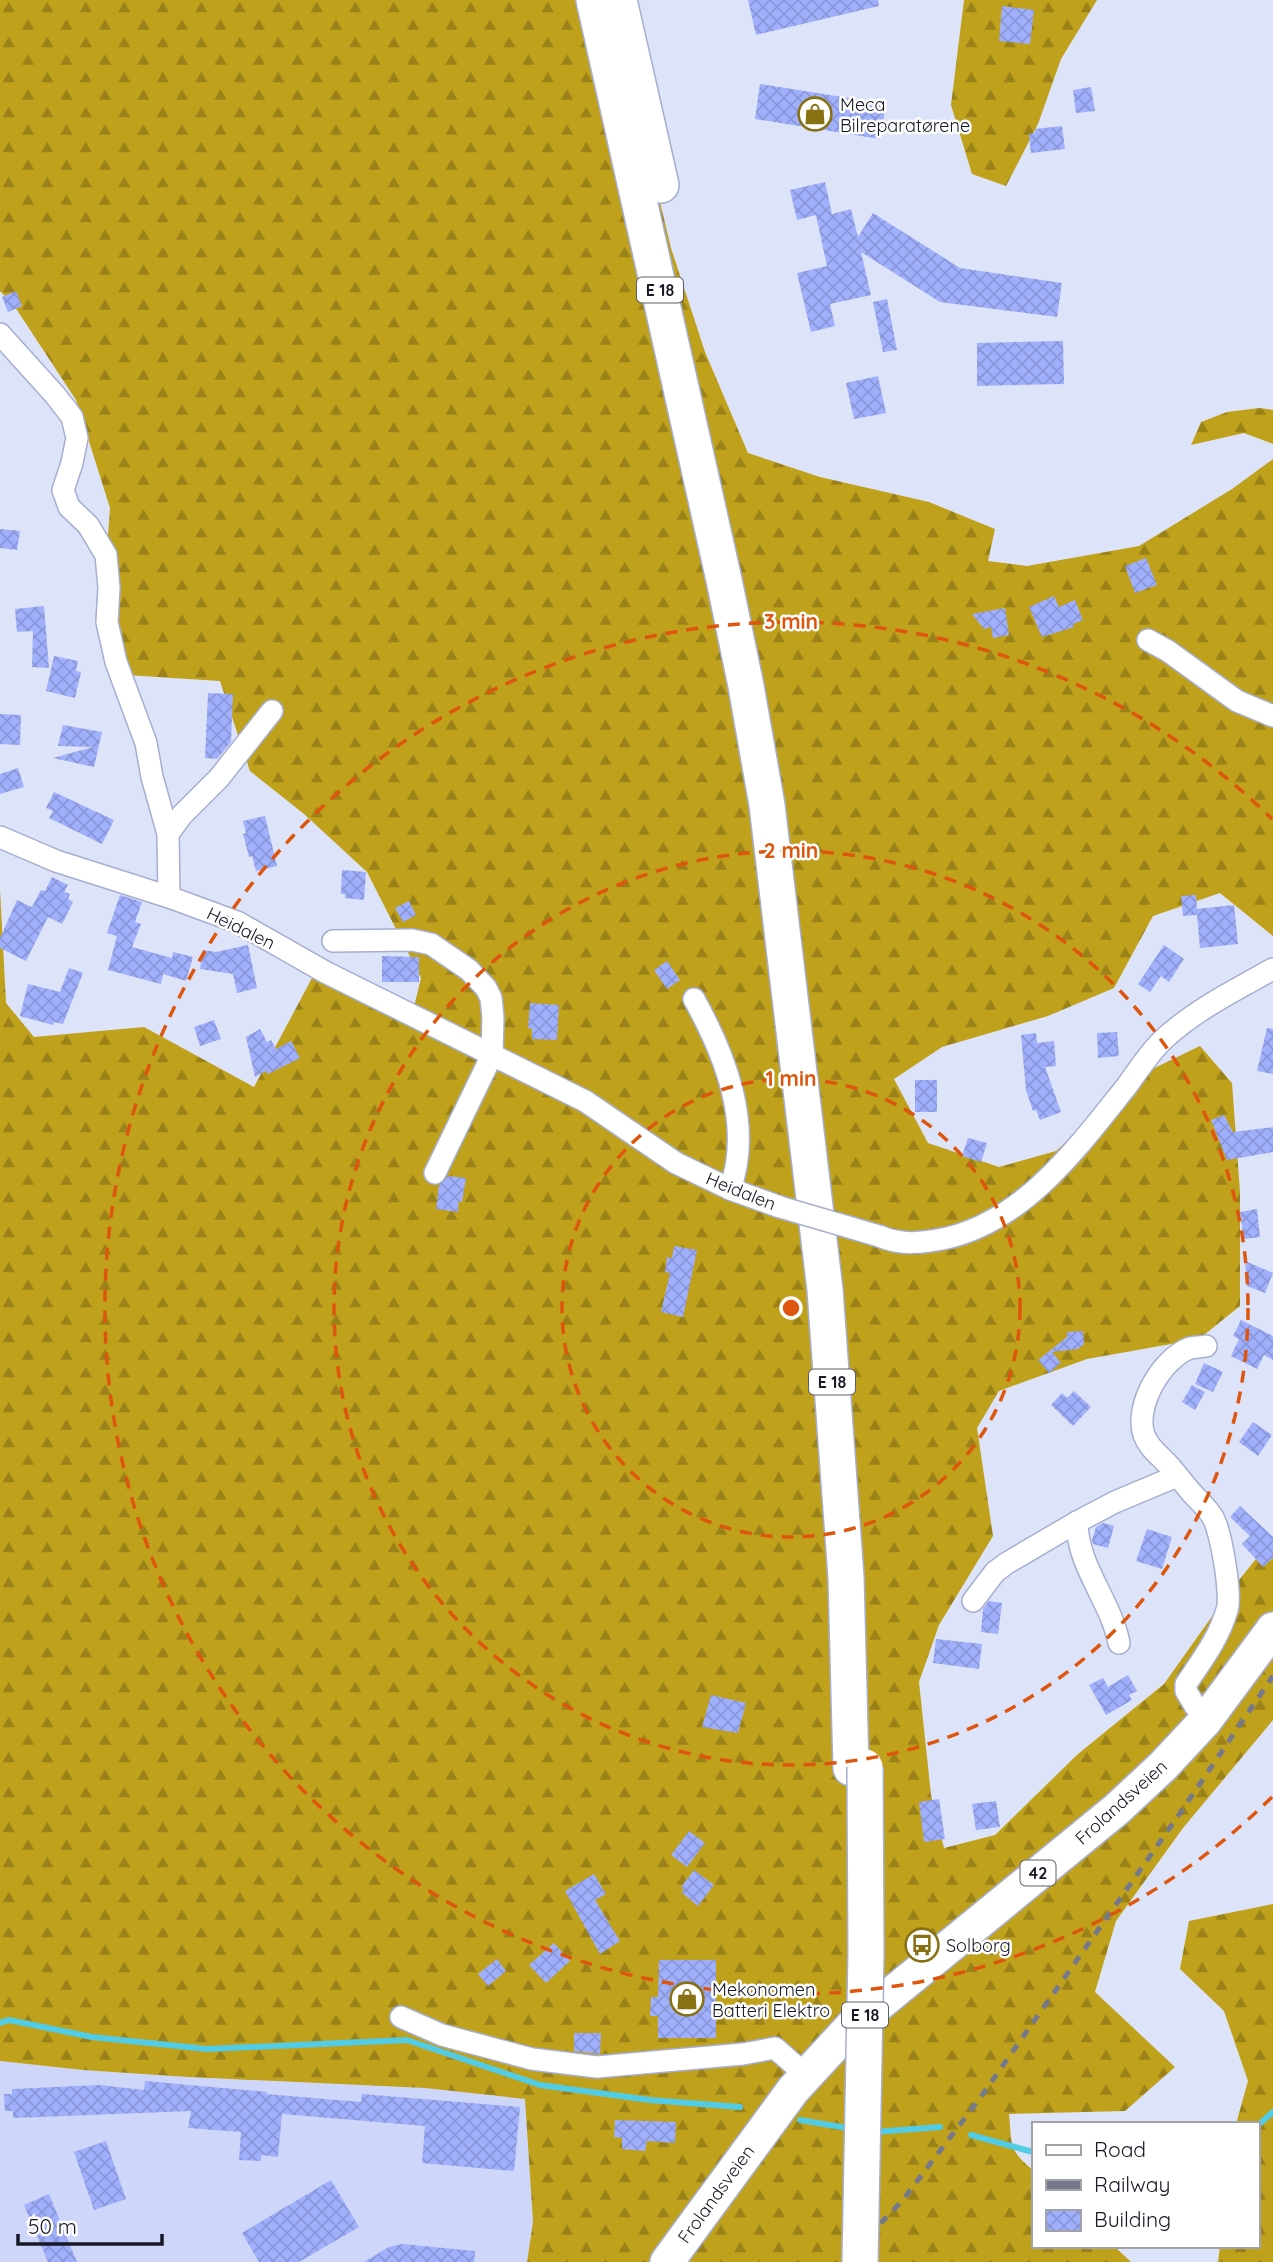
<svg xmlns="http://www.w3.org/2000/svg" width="1273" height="2262" font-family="Quicksand,sans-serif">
<defs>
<pattern id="forest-firs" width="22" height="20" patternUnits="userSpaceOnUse" patternTransform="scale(1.75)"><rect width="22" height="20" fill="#bfa11c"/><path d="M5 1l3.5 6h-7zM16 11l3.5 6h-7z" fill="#9a8219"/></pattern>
<pattern id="building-cross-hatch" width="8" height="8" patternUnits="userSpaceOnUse" patternTransform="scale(1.75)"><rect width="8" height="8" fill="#a0b0fd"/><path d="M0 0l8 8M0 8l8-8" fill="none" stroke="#8997d9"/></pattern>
</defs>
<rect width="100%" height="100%" fill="#dde3f9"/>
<!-- built -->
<path fill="#ced6f9" d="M0,2061L83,2070L188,2077L425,2088L526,2099L533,2222L527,2262H0Z"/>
<!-- forest -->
<g fill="url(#forest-firs)">
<path d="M0,0H615L619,30L671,248L705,352L748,453L820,477L929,502L995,529L988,561L1027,566L1139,546L1232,489L1273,459V936L1220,893L1153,916L1114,988L1048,1016L942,1047L894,1079L928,1143L999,1167L1056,1151L1140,1075L1200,1046L1232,1083L1240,1192V1306L1199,1339L1087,1359L999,1391L977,1428L993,1536L939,1625L919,1682L931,1795L944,1848L995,1835L1078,1754L1164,1684L1230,1591L1273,1538V1720L1183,1828L1116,1921L1095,1992L1175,2067L1125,2111L1009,2114C1012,2144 1008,2150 1033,2170V2246H1114L1131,2262H527L533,2222L525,2099L425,2088L188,2077L83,2070L0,2061V889L6,1003L34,1037L144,1027L254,1087L312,978L403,1011H413L421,978L367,872L304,814L250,771L220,681L126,675L102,619L110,508L76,400L15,307L0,291Z"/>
<path d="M964,0H1097L1061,59L1038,124L1006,186L972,174L951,105Z"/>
<path d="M1259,408L1273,410V444L1244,433L1191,445L1201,422L1227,412Z"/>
<path d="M1273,1904V2262H1218L1220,2246H1257V2124H1236L1248,2081L1224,2011L1180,1969L1189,1921Z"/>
</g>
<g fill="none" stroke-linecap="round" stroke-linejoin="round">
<!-- stream -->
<g stroke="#52cbe5" stroke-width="6">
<path d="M0,2023L9,2020L92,2037L207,2049L407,2040L540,2085L650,2100L740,2107"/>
<path d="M800,2120L853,2129"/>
<path d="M1257,2126L1273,2112"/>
<path d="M874,2132L940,2127"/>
<path d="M971,2135L1033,2152"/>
</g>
</g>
<!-- building -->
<g fill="url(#building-cross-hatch)">
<path d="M748,0H878L879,6L756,35Z"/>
<path d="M1002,6L1034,10L1030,44L999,41Z"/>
<path d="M760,84L886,104L880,139L755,119Z"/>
<path d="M1091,87L1095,111L1076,113L1073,90Z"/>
<path d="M1062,126L1065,149L1031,153L1029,134L1035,133V129Z"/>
<path d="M825,182L832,214L851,209L858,237L873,213L960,268L1062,283L1057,317L940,302L861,252L871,295L830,304L835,326L811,332L797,273L827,266L816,215L797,220L790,190Z"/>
<path d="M16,291L22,306L8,312L2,297Z"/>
<path d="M887,299L897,350L883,352L873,302Z"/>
<path d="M1063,341L1064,384L977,386V343Z"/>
<path d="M878,376L886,413L854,419L846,383Z"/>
<path d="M0,529L20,531L17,550L0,548Z"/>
<path d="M1146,558L1157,585L1135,593L1125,566Z"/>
<path d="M1054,596L1059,607L1075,600L1083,620L1073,624L1074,627L1042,637L1029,607Z"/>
<path d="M44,606L49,668L32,667L33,631L17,632L15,609Z"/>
<path d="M1005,608L1009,635L993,638L991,627L984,629L972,614Z"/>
<path d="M54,656L78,661L76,671L81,672L75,698L46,691Z"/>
<path d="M208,693L233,694L231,742L217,759L205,758Z"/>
<path d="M0,714L21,715L20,745L0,744Z"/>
<path d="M63,725L102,732L94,767L53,758L93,747L58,746Z"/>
<path d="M18,768L24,787L0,794V774Z"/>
<path d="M54,792L114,820L102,844L49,818L53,811L46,808Z"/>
<path d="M265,816L277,866L256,871L252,856L249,857L243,834L246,833L243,821Z"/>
<path d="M342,870L366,872L364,900L345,898V894H341Z"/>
<path d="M52,877L68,885L64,892L70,894L68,899L73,902L62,924L48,917L26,961L0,948V938L17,900L32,907L41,890L45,891Z"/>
<path d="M120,895L142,902L135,922L141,924L132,947L172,958L173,952L193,957L186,981L163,974L161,984L108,970L117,936L107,933Z"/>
<path d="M1196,895L1197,909L1234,905L1238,944L1200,948L1197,915L1183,916L1181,896Z"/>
<path d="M409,901L416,915L403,922L395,908Z"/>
<path d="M248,945L257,988L237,993L233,974L200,969L203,950L216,952Z"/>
<path d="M1164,945L1184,959L1169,982L1161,976L1150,992L1138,984Z"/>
<path d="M382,956L419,957V982H382Z"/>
<path d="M667,961L680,980L667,989L654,970Z"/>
<path d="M69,968L83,973L63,1024L54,1022L53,1025L20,1016L28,984L60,992Z"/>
<path d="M530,1003L559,1005L557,1040L532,1039V1029L528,1028Z"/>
<path d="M214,1020L221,1039L200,1046L194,1027Z"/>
<path d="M1267,1028L1273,1029V1074L1257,1071Z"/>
<path d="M260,1029L267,1042L271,1040L276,1049L291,1041L300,1058L268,1074L266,1071L255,1077L246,1037Z"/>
<path d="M1117,1032L1119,1056L1098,1058L1097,1033Z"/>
<path d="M1036,1033L1037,1043L1054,1041L1056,1066L1045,1067L1061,1112L1040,1120L1036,1110L1033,1111L1026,1090L1021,1035Z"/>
<rect x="915" y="1080" width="22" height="32"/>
<path d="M1224,1115L1233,1132L1273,1127V1152L1227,1160L1211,1120Z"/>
<path d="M968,1138L987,1143L981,1162L962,1156Z"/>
<path d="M448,1176L466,1178L462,1202L459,1201L458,1212L436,1209L439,1185Z"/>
<path d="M1257,1209L1260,1237L1244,1239L1240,1212Z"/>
<path d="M674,1246L697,1250L683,1317L661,1312L670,1273L665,1272L667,1257L672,1258Z"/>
<path d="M1245,1261L1273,1273L1265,1293L1247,1286Z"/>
<path d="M1241,1320L1273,1336V1360L1264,1355L1257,1369L1231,1356L1239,1339L1233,1336Z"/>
<path d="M1083,1331L1084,1344L1078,1349L1052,1352L1061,1363L1049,1373L1038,1360L1067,1337V1332Z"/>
<path d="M1204,1363L1223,1372L1213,1392L1195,1384Z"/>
<path d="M1192,1385L1205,1392L1195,1410L1182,1402Z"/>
<path d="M1074,1391L1091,1407L1073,1426L1051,1405L1062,1393L1067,1398Z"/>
<path d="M1253,1422L1272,1435L1258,1456L1239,1442Z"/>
<path d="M1240,1506L1273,1537V1558L1263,1567L1242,1544L1250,1536L1230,1517Z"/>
<path d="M1103,1523L1114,1526L1108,1548L1093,1544L1092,1540L1096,1527Z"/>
<path d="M1147,1529L1172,1537L1162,1569L1136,1561Z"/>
<path d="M989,1601L1002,1603L998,1634L981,1632L983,1609Z"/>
<path d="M936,1639L982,1644L979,1669L933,1663Z"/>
<path d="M1128,1675L1137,1691L1129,1695L1132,1700L1106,1715L1089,1685L1103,1678L1108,1687Z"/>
<path d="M711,1695L746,1703L738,1733L702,1727Z"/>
<path d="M939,1799L945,1839L924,1842L919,1802Z"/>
<path d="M996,1801L1000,1827L976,1830L972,1804Z"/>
<path d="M689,1831L705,1843L687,1867L671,1855Z"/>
<path d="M694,1870L714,1885L698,1906L681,1892L684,1890L681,1887Z"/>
<path d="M594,1874L606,1894L595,1900L620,1941L600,1954L565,1891Z"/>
<path d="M554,1943L570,1961L546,1983L529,1965Z"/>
<path d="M497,1959L506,1971L488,1986L478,1974Z"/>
<path d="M659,1960H716V2038H658V2016H650L651,1997H658Z"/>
<path d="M574,2033H601L600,2054L574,2051Z"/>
<path d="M145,2081L267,2092L266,2094L361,2102L362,2094L520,2107L514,2171L422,2163L425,2126L282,2114L278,2157L261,2155V2161L239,2160L241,2132L188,2128L191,2111L13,2118V2111H5L4,2094H12V2089L100,2085L144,2090Z"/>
<path d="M615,2120L676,2122L675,2143L647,2141L645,2151L622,2149V2138L614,2137Z"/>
<path d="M106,2141L126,2199L94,2210L74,2152Z"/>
<path d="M331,2180L359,2227L299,2262H259L242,2233Z"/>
<path d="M49,2194L77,2262H48L24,2205Z"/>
<path d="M402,2244L475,2251L474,2262H364L389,2247Z"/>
</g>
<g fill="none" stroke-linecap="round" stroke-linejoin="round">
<defs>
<g id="minor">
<path d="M0,334L55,395L72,417L77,438L72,463L63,490L69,507L88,525L106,555L109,588L107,622L116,662L146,743L152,777L168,834L169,897"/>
<path d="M1148,640L1168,651L1237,701L1273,716"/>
<path d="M168,834L182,815L219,778L272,711"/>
<path d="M0,837L56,861L169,897L237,922L325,972L585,1101L676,1163L730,1189L780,1207"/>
<path d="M333,941L412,940L431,944L469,970L486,988L491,998L493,1017L492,1055L435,1173"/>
<path d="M694,999C725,1055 753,1125 730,1189"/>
<path d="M879,1236C902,1246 923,1243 947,1238C1025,1220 1078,1147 1126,1087C1138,1071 1150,1051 1166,1037C1197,1009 1237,989 1273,969"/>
<path d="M1077,1522C1077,1566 1111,1601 1119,1643"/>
<path d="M973,1601L995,1572L1007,1563L1077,1522L1115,1502L1177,1476"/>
<path d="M1195,1706L1186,1691V1684C1202,1660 1219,1638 1227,1610C1232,1596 1221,1529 1212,1516C1207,1508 1198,1500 1191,1492C1184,1484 1178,1476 1171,1468C1162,1457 1149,1449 1144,1435C1134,1406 1162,1358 1190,1348C1195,1347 1201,1347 1206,1346"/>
<path d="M401,2017L442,2035L532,2059L597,2067L743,2054L775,2048L806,2075"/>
</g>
<path id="primary" d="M667,2262L793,2090L851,2027L1117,1809L1163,1766L1205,1721L1273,1629"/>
<g id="trunk">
<path d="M594,0L724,580L746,686L767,805L825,1290L846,1577L851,1768"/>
<path d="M619,0L661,185"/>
</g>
</defs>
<!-- minor casing -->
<use href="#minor" stroke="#a6aed1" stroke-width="24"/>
<!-- primary casing -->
<use href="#primary" stroke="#a6aed1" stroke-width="36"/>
<!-- trunk casing -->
<use href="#trunk" stroke="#a6aed1" stroke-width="38"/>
<!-- minor -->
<use href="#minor" stroke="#fff" stroke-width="21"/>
<!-- primary -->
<use href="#primary" stroke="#fff" stroke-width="33"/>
<!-- trunk -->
<use href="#trunk" stroke="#fff" stroke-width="35"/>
<!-- rail -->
<path stroke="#75798b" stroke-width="5" stroke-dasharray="9 9" stroke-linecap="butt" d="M843,2262L902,2201L980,2098L1176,1819L1273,1676"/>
<defs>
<path id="minor-bridge" d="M780,1207L879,1236"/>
<path id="trunk-bridge" d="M860,2262L866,1953L865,1767"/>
</defs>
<!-- minor-bridge casing -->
<use href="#minor-bridge" stroke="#a6aed1" stroke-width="24" stroke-linecap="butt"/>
<!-- trunk-bridge casing -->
<use href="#trunk-bridge" stroke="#a6aed1" stroke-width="38" stroke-linecap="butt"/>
<!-- minor-bridge -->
<use href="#minor-bridge" stroke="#fff" stroke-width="21"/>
<!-- trunk-bridge -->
<use href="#trunk-bridge" stroke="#fff" stroke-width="35"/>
</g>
<!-- distance rings -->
<g fill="none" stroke="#de560d" stroke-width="3.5" stroke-dasharray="12 9">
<circle cx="791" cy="1308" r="229"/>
<circle cx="791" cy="1308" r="457"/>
<path d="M1272 1797A686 686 0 1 1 1272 819"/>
</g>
<!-- icons -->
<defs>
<symbol id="shop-ring" viewBox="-11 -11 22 22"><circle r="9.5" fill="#fff" stroke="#877112" stroke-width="1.5"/><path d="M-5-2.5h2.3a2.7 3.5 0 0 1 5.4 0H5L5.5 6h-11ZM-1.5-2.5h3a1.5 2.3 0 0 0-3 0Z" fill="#877112"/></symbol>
<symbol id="bus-ring" viewBox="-11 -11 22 22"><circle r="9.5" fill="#fff" stroke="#877112" stroke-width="1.5"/><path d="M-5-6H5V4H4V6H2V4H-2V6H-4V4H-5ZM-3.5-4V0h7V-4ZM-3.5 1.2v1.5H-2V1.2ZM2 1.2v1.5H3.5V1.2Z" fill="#877112"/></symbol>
</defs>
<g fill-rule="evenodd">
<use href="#shop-ring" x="796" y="95" width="38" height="38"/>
<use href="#bus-ring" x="903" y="1926" width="38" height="38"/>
<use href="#shop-ring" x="668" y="1980" width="38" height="38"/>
</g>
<g text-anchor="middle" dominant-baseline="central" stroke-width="5" stroke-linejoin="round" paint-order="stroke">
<!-- shield labels -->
<g fill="#fff" stroke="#5c5d66" stroke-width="2">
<rect x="637" y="277.5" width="46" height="25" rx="5"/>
<rect x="809" y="1369.5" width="46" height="25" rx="5"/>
<rect x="1020.5" y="1860.5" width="35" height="25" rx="5"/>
<rect x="842" y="2002.5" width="46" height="25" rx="5"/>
</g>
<g font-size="16" font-weight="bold" fill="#161825">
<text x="660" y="290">E 18</text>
<text x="832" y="1382">E 18</text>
<text x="1038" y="1873">42</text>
<text x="865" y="2015">E 18</text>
</g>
<!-- poi labels -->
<g font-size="18" fill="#161825" stroke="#fff" text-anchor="start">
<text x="840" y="104">Meca<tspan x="840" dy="21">Bilreparatørene</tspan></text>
<text x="946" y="1945">Solborg</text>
<text x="712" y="1989">Mekonomen<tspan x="712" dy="21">Batteri Elektro</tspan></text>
</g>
<!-- street labels -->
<g font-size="18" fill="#161825" stroke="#fff">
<text transform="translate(241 928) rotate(26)">Heidalen</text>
<text transform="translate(741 1191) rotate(22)">Heidalen</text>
<text transform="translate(1121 1802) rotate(-42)">Frolandsveien</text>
<text transform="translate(716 2194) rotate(-54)">Frolandsveien</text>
</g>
</g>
<circle cx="791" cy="1308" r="10" fill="#de560d" stroke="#fff" stroke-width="3.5"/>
<g font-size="21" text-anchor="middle" font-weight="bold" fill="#de560d" stroke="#fff" stroke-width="5" stroke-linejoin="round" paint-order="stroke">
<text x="791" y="629">3 min</text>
<text x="791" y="858">2 min</text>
<text x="791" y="1086">1 min</text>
</g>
<!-- legend -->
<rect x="1032" y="2122" width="228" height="126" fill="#ffffff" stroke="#a2a3a8" stroke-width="2"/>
<rect x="1046" y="2145" width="35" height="10" fill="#ffffff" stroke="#a2a3a8" stroke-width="2"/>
<text x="1094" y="2157" font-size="21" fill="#161825">Road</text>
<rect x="1046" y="2180" width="35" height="10" fill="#75798b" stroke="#a2a3a8" stroke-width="2"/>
<text x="1094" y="2192" font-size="21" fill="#161825">Railway</text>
<rect x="1046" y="2210" width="35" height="21" fill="url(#building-cross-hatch)" stroke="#a2a3a8" stroke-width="2"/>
<text x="1094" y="2227" font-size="21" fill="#161825">Building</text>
<!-- scale -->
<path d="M18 2234v10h144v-10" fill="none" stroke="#161825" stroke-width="3.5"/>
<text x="28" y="2234" font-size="21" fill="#161825" stroke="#ffffff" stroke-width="5" paint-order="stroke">50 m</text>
</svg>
